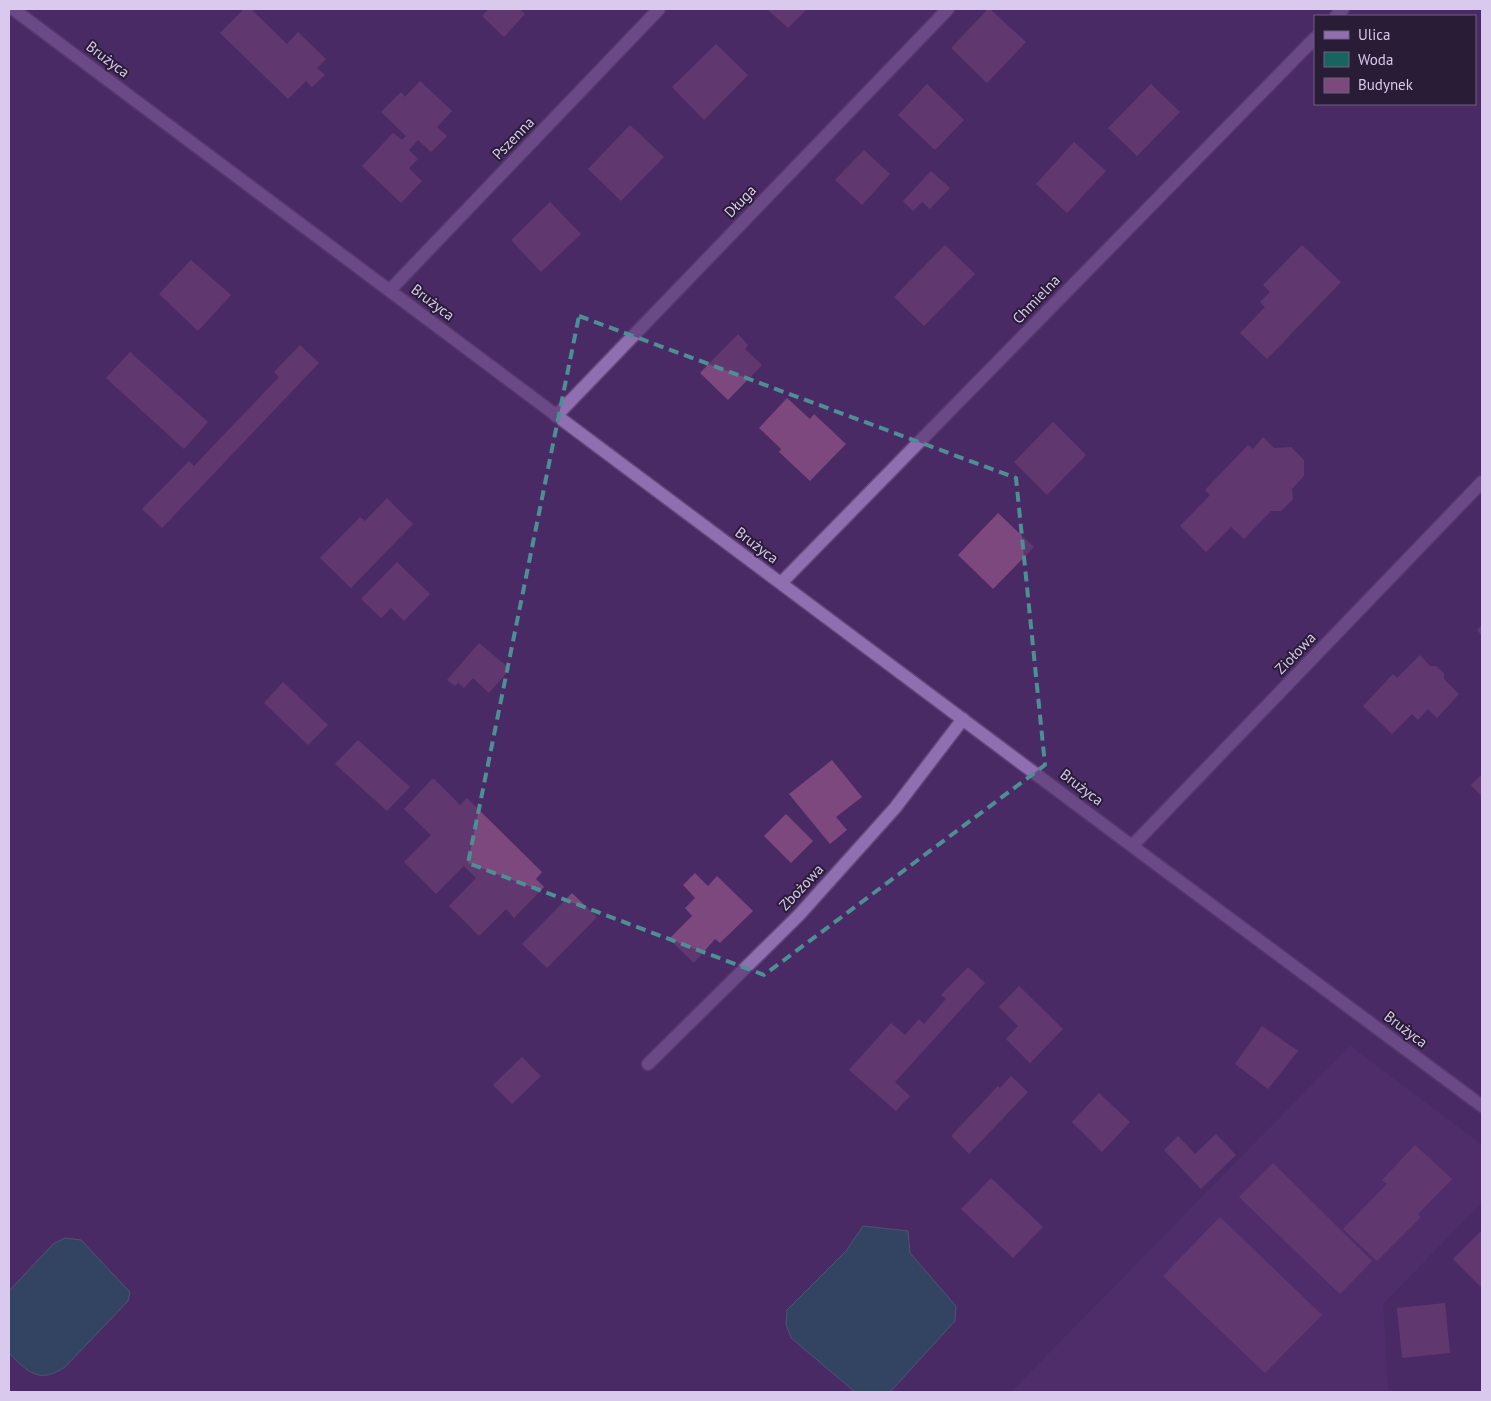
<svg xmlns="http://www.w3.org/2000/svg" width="1491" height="1401" font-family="'PT Sans',sans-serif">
<rect width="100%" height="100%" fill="#4a2a65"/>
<!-- built -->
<path fill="#553274" d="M1350,1046L1482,1145V1202L1383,1304L1388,1392H1011Z"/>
<!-- water -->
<g fill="#17655f" stroke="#518389">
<path d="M863,1226L908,1231L910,1253L956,1306L955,1321L890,1392H855L791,1338L786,1324L787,1310L846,1251Z"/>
<path d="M65,1238L81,1240L130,1292L128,1301L65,1367C40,1384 28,1373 9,1353V1291L53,1244Z"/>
</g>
<!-- building -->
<g fill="#7c487d">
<path d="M244,9H251L287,44L298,32L326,59L317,68L325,75L312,87L306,81L288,99L220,33Z"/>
<path d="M489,9H520L525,14L504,37L482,16Z"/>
<path d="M767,9H807L788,28Z"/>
<path d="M988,9H990L1026,42L987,83L951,48Z"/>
<path d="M716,44L748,75L704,120L672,87Z"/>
<path d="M420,81L452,111L437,127L447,136L431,152L418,140L409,150L418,159L409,168L422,181L401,203L362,166L393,133L402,140L406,136L381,112L401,92L405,97Z"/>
<path d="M927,84L964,120L935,150L898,115Z"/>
<path d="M1151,84L1180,112L1137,156L1108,128Z"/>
<path d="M630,125L664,157L621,201L588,169Z"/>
<path d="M1074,142L1106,171L1067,213L1036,184Z"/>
<path d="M864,150L890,174L862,205L835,180Z"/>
<path d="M931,171L950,188L930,209L922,202L913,211L903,201Z"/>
<path d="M550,202L581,234L541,272L511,240Z"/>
<path d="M945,245L975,274L924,326L894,297Z"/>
<path d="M1302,245L1341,282L1267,359L1240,333L1265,307L1260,302L1270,292L1263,285Z"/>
<path d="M191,260L231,295L198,331L159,294Z"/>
<path d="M738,334L748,345L745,349L762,365L728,400L700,373Z"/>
<path d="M300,345L319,363L162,528L142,509L189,461L194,466L279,377L274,372Z"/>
<path d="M130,352L208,422L184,449L106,378Z"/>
<path d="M787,398L810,419L814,414L846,444L810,481L779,452L781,449L759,428Z"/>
<path d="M1053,422L1086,455L1047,495L1014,462Z"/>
<path d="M1263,437L1274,448L1291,447L1304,460V476L1292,489L1293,499L1281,511H1271L1244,539L1231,527L1206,552L1180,526L1210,495L1205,490L1248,445L1253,449Z"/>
<path d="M387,498L413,524L351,588L320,558L360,517L365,521Z"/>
<path d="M998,513L1034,547L993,589L958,555Z"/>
<path d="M397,562L430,594L404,621L391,608L381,618L361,599Z"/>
<path d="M1482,625V636L1477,630Z"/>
<path d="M479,643L510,669L489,693L473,678L464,688L458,683L455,686L447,680Z"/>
<path d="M1420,655L1430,666H1436L1444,673V679L1459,694L1437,718L1428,709L1418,720L1412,714L1392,734L1363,706L1393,674L1397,678Z"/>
<path d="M283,682L328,725L308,745L264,703Z"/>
<path d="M358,740L410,787L387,811L335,764Z"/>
<path d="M832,760L862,797L836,817L847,830L830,844L789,794Z"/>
<path d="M1482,774V797L1471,785Z"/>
<path d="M433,778L460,805L467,798L542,872L536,879L544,887L514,918L506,909L479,936L449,906L476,878L464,866L436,894L404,862L431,835L404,809Z"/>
<path d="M786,814L813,841L791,863L764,836Z"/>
<path d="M695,873L708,886L717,876L753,911L720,943L715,939L694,963L669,939L692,916L685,908L695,898L683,885Z"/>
<path d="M572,893L597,917L547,968L522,944Z"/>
<path d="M968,967L985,983L895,1082L910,1096L896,1111L849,1070L891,1023L905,1035L919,1019L924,1024L946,999L941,995Z"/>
<path d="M1019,986L1063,1029L1030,1063L1006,1039L1018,1026L999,1007Z"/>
<path d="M1262,1026L1298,1051L1268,1089L1235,1064Z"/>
<path d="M522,1057L541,1076L512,1104L493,1085Z"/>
<path d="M1011,1076L1028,1092L969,1154L951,1136L998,1086L1000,1088Z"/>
<path d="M1099,1093L1130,1122L1102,1152L1072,1122Z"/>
<path d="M1216,1134L1236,1155L1201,1189L1164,1150L1178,1136L1195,1154Z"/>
<path d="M1415,1145L1452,1179L1418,1214L1421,1217L1377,1261L1343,1229L1387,1184L1382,1180Z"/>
<path d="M1273,1163L1372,1261L1340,1294L1239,1197Z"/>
<path d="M991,1178L1043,1227L1013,1258L961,1209Z"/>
<path d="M1220,1217L1322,1315L1265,1373L1163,1276Z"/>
<path d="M1482,1230V1288L1453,1259Z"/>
<path d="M1445,1303L1450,1353L1402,1358L1397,1308Z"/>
</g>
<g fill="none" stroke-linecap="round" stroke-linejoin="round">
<defs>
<g id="minor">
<path d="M13,9L1132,846L1482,1106"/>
<path d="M1336,16L1343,9"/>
<path d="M390,290L659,9"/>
<path d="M556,416L948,9"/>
<path d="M781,583L1315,38"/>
<path d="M1132,846L1482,482"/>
<path d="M648,1064L799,915L895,808L963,719"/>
</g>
</defs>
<!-- minor casing -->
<use href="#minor" stroke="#634779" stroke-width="15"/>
<!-- minor -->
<use href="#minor" stroke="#906fb0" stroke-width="12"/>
</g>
<!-- marked area -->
<path d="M0 0H1491V1401H0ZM579,316L1016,478L1045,765L764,975L468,863Z" fill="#4a2a65" fill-opacity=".55" fill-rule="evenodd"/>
<path fill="none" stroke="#4c8f94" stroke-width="4" stroke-dasharray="10 6" stroke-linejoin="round" d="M579,316L1016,478L1045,765L764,975L468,863Z"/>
<g text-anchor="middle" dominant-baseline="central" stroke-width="4" stroke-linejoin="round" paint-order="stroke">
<!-- street labels -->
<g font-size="15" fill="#d9c9ec" stroke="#291c36">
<text transform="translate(108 59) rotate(37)">Brużyca</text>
<text transform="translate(513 138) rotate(-46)">Pszenna</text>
<text transform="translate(740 201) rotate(-46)">Długa</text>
<text transform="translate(1036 299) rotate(-46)">Chmielna</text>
<text transform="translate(433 302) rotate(37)">Brużyca</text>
<text transform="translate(757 545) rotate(37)">Brużyca</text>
<text transform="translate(1295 653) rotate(-46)">Ziołowa</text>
<text transform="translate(1082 787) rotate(37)">Brużyca</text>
<text transform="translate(801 887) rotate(-47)">Zbożowa</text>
<text transform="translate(1406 1029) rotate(37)">Brużyca</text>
</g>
</g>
<!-- border -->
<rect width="1491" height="1401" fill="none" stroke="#d9c9ec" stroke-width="20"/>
<!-- legend -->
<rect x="1314" y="15" width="162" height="90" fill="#291c36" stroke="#6f617f"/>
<rect x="1324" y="31" width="25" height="8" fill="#906fb0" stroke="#6f617f"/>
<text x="1358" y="40" font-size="15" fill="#d9c9ec">Ulica</text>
<rect x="1324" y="52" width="25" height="15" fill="#17655f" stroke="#6f617f"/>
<text x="1358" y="65" font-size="15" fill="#d9c9ec">Woda</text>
<rect x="1324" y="78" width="25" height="15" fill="#7c487d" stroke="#6f617f"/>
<text x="1358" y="90" font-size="15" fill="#d9c9ec">Budynek</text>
</svg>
